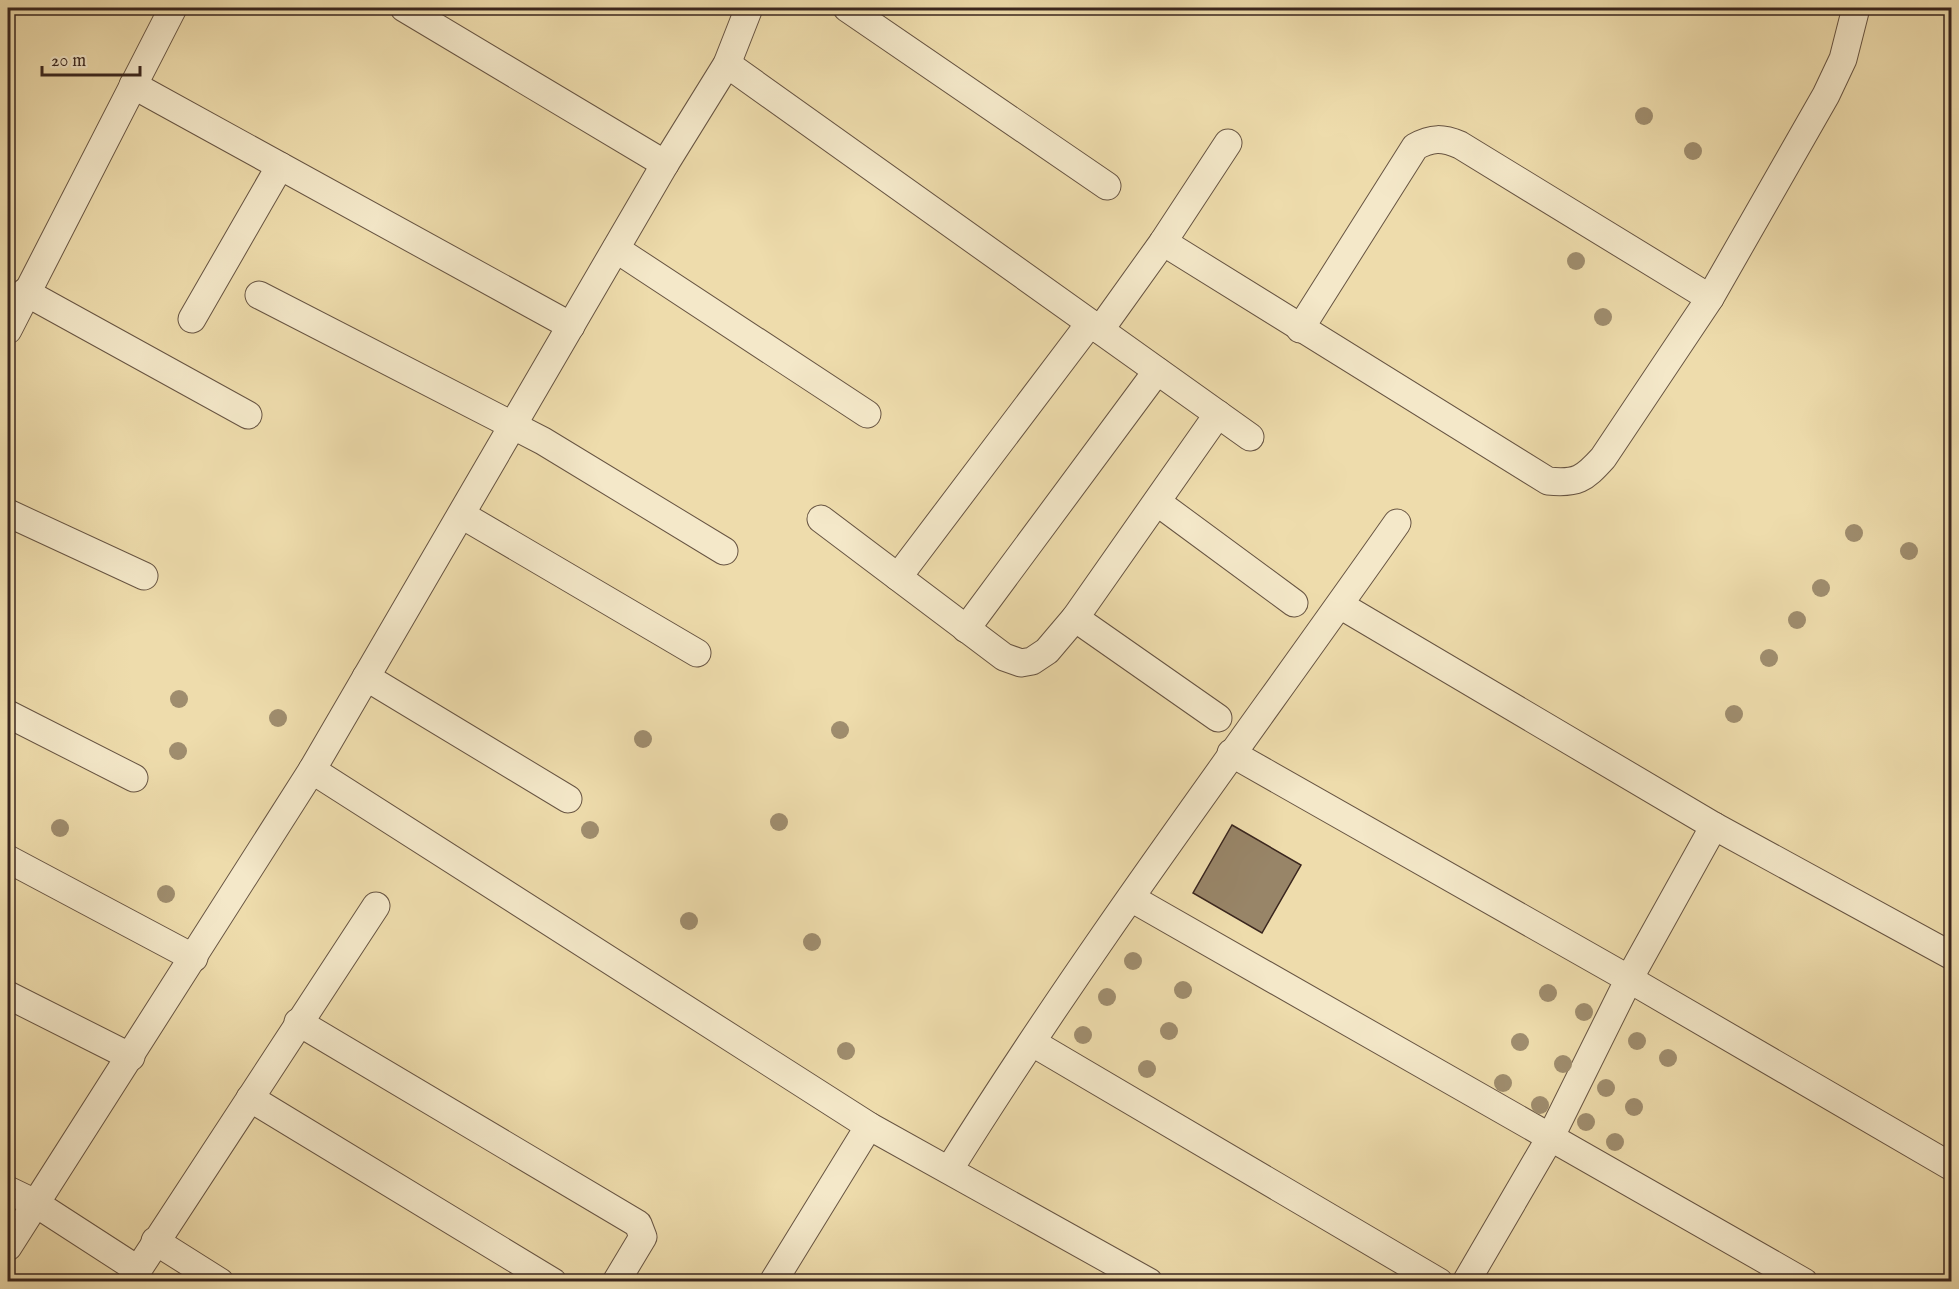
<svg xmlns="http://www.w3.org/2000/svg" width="1959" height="1289" font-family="'IM FELL English',serif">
<rect width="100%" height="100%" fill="#eedcac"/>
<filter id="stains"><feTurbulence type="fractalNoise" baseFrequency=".00333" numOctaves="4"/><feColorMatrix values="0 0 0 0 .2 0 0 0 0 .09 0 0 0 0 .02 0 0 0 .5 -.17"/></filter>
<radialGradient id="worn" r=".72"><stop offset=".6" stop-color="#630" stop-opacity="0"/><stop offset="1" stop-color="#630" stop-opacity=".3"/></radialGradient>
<!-- building -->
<path fill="#988568" stroke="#3a261e" stroke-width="1.5" d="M1232,825L1301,865L1262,933L1193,893Z"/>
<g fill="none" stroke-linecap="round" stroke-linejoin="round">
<defs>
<g id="street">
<path d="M404,8L665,164"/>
<path d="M847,8L1107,186"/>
<path d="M727,64L1250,437"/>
<path d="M133,85L571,326"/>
<path d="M1163,242L1548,481C1577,484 1584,479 1603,458L1710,298L1826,95L1843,59L1856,8"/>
<path d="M616,249L867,414"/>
<path d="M25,292L248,415"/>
<path d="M259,295L543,441L724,551"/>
<path d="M192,319L280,166"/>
<path d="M1300,329L1415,147C1432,137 1443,138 1460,145L1710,298"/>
<path d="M8,330L173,8"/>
<path d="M1100,330L1163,242L1228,143"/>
<path d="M1157,502L1294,603"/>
<path d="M8,513L144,576"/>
<path d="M462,515L697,653"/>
<path d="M821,519L1004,657L1021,663L1032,661L1047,651L1075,618L1218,414"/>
<path d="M898,577L1090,323"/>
<path d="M1340,605L1714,826L1952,956"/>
<path d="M1075,618L1218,718"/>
<path d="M966,629L1157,371"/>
<path d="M366,677L568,799"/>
<path d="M8,714L134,778"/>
<path d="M1231,753L1629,979L1952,1167"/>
<path d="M312,770L869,1126L1149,1282"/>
<path d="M8,859L194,958"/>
<path d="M1131,898L1804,1282"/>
<path d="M8,995L131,1057"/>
<path d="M298,1022L638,1224L643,1237L616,1282"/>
<path d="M1033,1043L1439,1282"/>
<path d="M250,1098L553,1282"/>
<path d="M949,1170C1088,947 1246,738 1397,523"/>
<path d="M8,1190L35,1203L137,1269"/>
<path d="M155,1241L220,1282"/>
<path d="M8,1247L312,770L665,164L727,64L749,8"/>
<path d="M130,1282L376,906"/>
<path d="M773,1282L869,1126"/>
<path d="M1466,1282L1550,1138L1629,979L1714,826"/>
</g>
</defs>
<!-- street casing -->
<use href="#street" stroke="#675442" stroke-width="29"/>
<!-- street -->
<use href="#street" stroke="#f4e8c9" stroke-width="27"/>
</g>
<!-- trees -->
<g fill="#9f8d6e">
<circle cx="1644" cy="116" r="9"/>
<circle cx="1693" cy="151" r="9"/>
<circle cx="1576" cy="261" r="9"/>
<circle cx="1603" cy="317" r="9"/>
<circle cx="1854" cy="533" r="9"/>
<circle cx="1909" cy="551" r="9"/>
<circle cx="1821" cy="588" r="9"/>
<circle cx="1797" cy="620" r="9"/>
<circle cx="1769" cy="658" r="9"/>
<circle cx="179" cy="699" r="9"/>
<circle cx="1734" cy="714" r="9"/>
<circle cx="278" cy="718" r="9"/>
<circle cx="840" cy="730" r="9"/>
<circle cx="643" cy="739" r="9"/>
<circle cx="178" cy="751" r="9"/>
<circle cx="779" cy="822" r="9"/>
<circle cx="60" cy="828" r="9"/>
<circle cx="590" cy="830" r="9"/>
<circle cx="166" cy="894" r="9"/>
<circle cx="689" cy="921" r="9"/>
<circle cx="812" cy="942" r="9"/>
<circle cx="1133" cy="961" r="9"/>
<circle cx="1183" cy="990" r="9"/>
<circle cx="1548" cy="993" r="9"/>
<circle cx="1107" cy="997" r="9"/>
<circle cx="1584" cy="1012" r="9"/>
<circle cx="1169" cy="1031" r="9"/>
<circle cx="1083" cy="1035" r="9"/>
<circle cx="1637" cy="1041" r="9"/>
<circle cx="1520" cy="1042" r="9"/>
<circle cx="846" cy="1051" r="9"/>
<circle cx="1668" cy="1058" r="9"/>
<circle cx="1563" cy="1064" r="9"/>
<circle cx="1147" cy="1069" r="9"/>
<circle cx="1503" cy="1083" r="9"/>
<circle cx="1606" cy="1088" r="9"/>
<circle cx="1540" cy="1105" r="9"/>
<circle cx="1634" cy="1107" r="9"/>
<circle cx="1586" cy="1122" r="9"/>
<circle cx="1615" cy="1142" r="9"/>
</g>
<!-- margin -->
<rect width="1959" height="1289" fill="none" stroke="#eedcac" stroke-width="30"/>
<rect x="9" y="9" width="1941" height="1271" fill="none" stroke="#3a261e" stroke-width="3"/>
<rect x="15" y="15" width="1929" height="1259" fill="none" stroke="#3a261e" stroke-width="1.5"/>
<!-- scale -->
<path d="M42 66v9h98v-9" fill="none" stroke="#3a261e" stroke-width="3"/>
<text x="51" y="66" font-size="18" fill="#3a261e" stroke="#f4e8c9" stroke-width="4.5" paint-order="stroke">20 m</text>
<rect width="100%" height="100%" filter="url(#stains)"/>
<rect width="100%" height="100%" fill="url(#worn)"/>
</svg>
